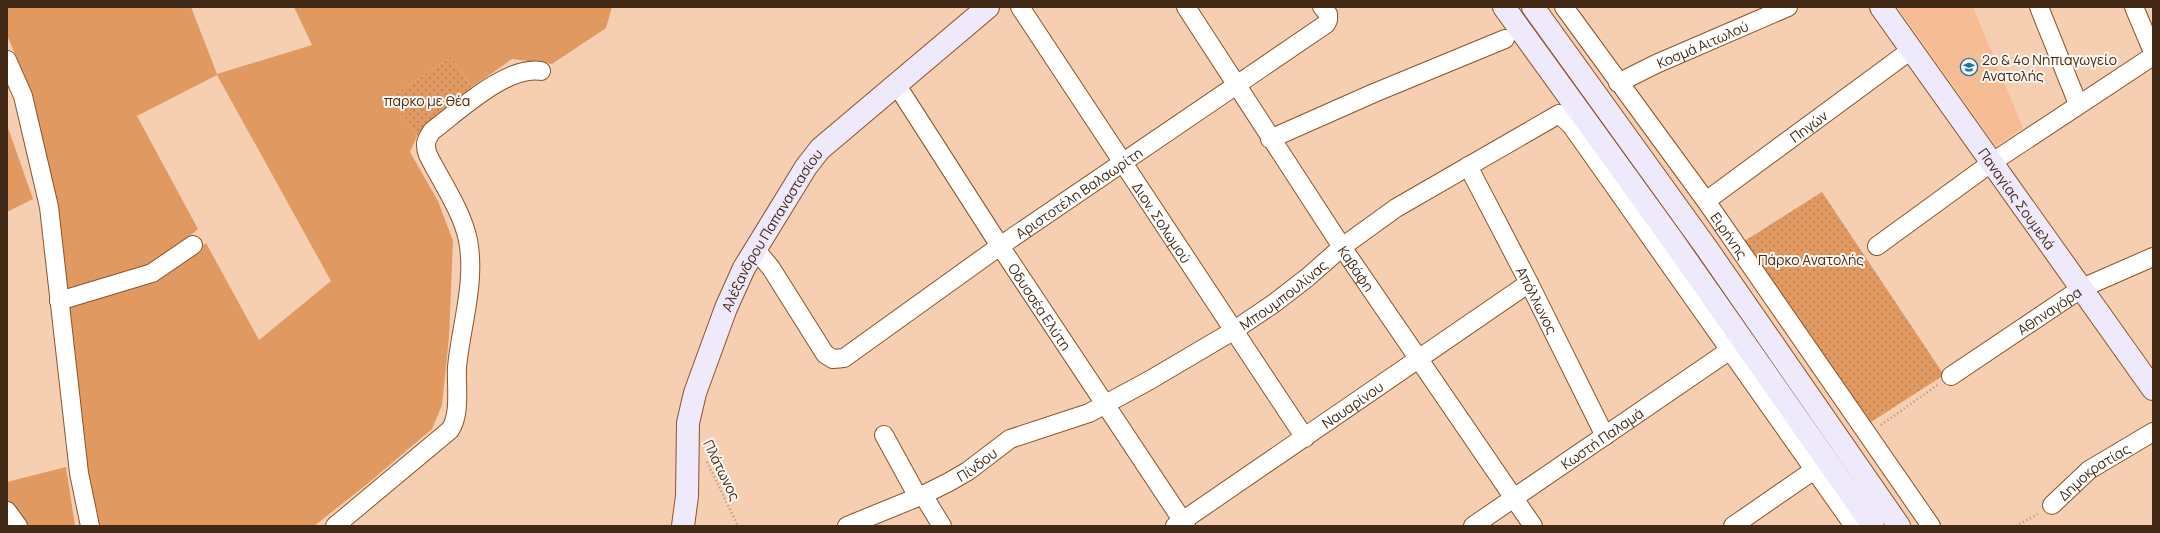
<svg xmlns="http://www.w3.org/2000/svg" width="2160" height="533" font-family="Manrope,sans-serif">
<defs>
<pattern id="park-dots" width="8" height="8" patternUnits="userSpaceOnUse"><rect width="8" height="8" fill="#e19962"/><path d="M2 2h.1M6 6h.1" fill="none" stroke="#b87d50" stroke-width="1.8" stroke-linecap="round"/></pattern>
</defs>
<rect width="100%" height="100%" fill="#f6cfb3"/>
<!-- built -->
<path fill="#f6bd94" d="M1897,7H1973L2023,128L1996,146Z"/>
<!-- grass -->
<g fill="#e19962">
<path d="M7,7H191L217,74L312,45L294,7H612L606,28L552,64L512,59L472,87L451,57L391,97L417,136L410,152L438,201L453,241L449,337L442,405L432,429L366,485L314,526H96L90,498L68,304L153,279L206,243L259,340L331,281L217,75L137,116L198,229L150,269L64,292L31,92L7,35Z"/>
<path d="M7,125L33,199L7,212Z"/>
<path d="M66,467L75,526H7V482Z"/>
</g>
<!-- park -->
<g fill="url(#park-dots)">
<path d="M451,57L475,92L417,136L391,97Z"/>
<path d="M1822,192L1944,375L1868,424L1743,242Z"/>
</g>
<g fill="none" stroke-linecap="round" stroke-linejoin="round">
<defs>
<g id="street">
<path id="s1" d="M1020,7L1305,438"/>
<path id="s2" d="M1186,7L1342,247L1533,526"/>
<path id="s3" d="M1564,7L1706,201L1931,526"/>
<path d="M2039,7L2078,104"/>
<path d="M2134,7L2153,52"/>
<path d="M7,60L23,96L49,207L79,473L90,526"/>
<path id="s4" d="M1618,83L1656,64L1788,7"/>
<path id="s5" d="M896,84L1000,246L1186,526"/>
<path d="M1270,139L1374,93L1505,39"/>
<path id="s6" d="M1468,166L1529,283L1605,436"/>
<path id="s7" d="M1706,201L1911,50"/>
<path d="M1877,246L1991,163L2153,56"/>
<path id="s8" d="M755,249L771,268L825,354L833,359L844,358L1000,246L1326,24L1328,20V14L1322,7"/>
<path d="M59,301L152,273L193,245"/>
<path id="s9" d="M1951,376L2082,288L2153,257"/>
<path d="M884,435L918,497"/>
<path d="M923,495L942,526"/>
<path id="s10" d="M2052,505L2089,470L2153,432"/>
<path d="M7,511L18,526"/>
<path d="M335,526L450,430C461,414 456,386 457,367C461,326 476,282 468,240C462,211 441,181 428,155C424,144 426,140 432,131C459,111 507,65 541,71"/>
<path id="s11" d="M847,526L923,495L949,482L968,471L1010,439L1089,413L1150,380L1233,331L1273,304L1308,277L1342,247L1396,208L1559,114L1571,125L1854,526"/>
<path id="s12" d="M1175,526L1529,283"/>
<path id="s13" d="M1473,526L1730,350"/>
<path d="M1733,526L1814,470"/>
</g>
<g id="secondary">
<path d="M1504,7L1671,238L1873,526"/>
<path d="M1533,7L1708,250L1899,526"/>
<path id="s14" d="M1881,7L2153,389"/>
<path id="s15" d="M683,526L687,496L688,423L695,393L726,308L744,268L806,167L820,149L988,7"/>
</g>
</defs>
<!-- street casing -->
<use href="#street" stroke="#8c5325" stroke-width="20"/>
<!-- secondary casing -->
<use href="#secondary" stroke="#8c5325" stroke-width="24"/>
<!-- path -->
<g stroke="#b39179" stroke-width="2.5" stroke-dasharray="1 3" stroke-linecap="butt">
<path d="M1881,425L1939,384"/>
<path d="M707,462L738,526"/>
<path d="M2016,526L2038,514"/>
</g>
<!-- street -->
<use href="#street" stroke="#fff" stroke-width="18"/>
<!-- secondary -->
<use href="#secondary" stroke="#eee9fb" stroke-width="22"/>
</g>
<!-- icons -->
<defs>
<symbol id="school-ring" viewBox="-11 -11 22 22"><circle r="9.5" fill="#fef7f2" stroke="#1c77a5" stroke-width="1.5"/><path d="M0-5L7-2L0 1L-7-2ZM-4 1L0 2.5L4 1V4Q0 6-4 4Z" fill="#1c77a5"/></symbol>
</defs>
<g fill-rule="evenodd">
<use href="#school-ring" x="1959" y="57" width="20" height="20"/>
</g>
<g text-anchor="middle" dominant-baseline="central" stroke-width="4" stroke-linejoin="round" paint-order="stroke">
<!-- street labels -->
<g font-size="14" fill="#422916" stroke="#fef7f2">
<text stroke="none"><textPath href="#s4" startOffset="93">Κοσμά Αιτωλού</textPath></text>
<text stroke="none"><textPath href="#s7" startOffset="127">Πηγών</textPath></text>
<text stroke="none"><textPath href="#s8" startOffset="434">Αριστοτέλη Βαλαωρίτη</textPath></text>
<text stroke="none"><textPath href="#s14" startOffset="235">Παναγίας Σουμελά</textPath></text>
<text stroke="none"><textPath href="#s1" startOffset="258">Διον. Σολωμού</textPath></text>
<text stroke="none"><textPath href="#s15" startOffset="315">Αλέξανδρου Παπαναστασίου</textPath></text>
<text stroke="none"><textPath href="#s3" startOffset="282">Ειρήνης</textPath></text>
<text stroke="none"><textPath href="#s2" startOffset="312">Καβάφη</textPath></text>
<text stroke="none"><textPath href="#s11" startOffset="497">Μπουμπουλίνας</textPath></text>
<text stroke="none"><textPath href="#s6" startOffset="151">Απόλλωνος</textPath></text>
<text stroke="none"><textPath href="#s5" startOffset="265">Οδυσσέα Ελύτη</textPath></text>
<text stroke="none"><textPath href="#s9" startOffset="118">Αθηναγόρα</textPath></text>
<text stroke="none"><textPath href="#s12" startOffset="215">Ναυαρίνου</textPath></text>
<text stroke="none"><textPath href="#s13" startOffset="156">Κωστή Παλαμά</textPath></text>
<text stroke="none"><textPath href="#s11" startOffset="144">Πίνδου</textPath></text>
<text transform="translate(722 470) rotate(64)">Πλάτωνος</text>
<text stroke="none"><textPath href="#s10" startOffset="54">Δημοκρατίας</textPath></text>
</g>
<!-- poi labels -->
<g font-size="14" fill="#422916" stroke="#fef7f2" text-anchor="start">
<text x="1982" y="59">2ο &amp; 4ο Νηπιαγωγείο<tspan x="1982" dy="16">Ανατολής</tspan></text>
</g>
<!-- park labels -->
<g font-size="14" fill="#4a2c14" stroke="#fef7f2">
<text x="427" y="100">παρκο με θέα</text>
<text x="1811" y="259">Πάρκο Ανατολής</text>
</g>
</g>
<!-- border -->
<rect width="2160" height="533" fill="none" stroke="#422916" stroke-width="16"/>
</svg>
